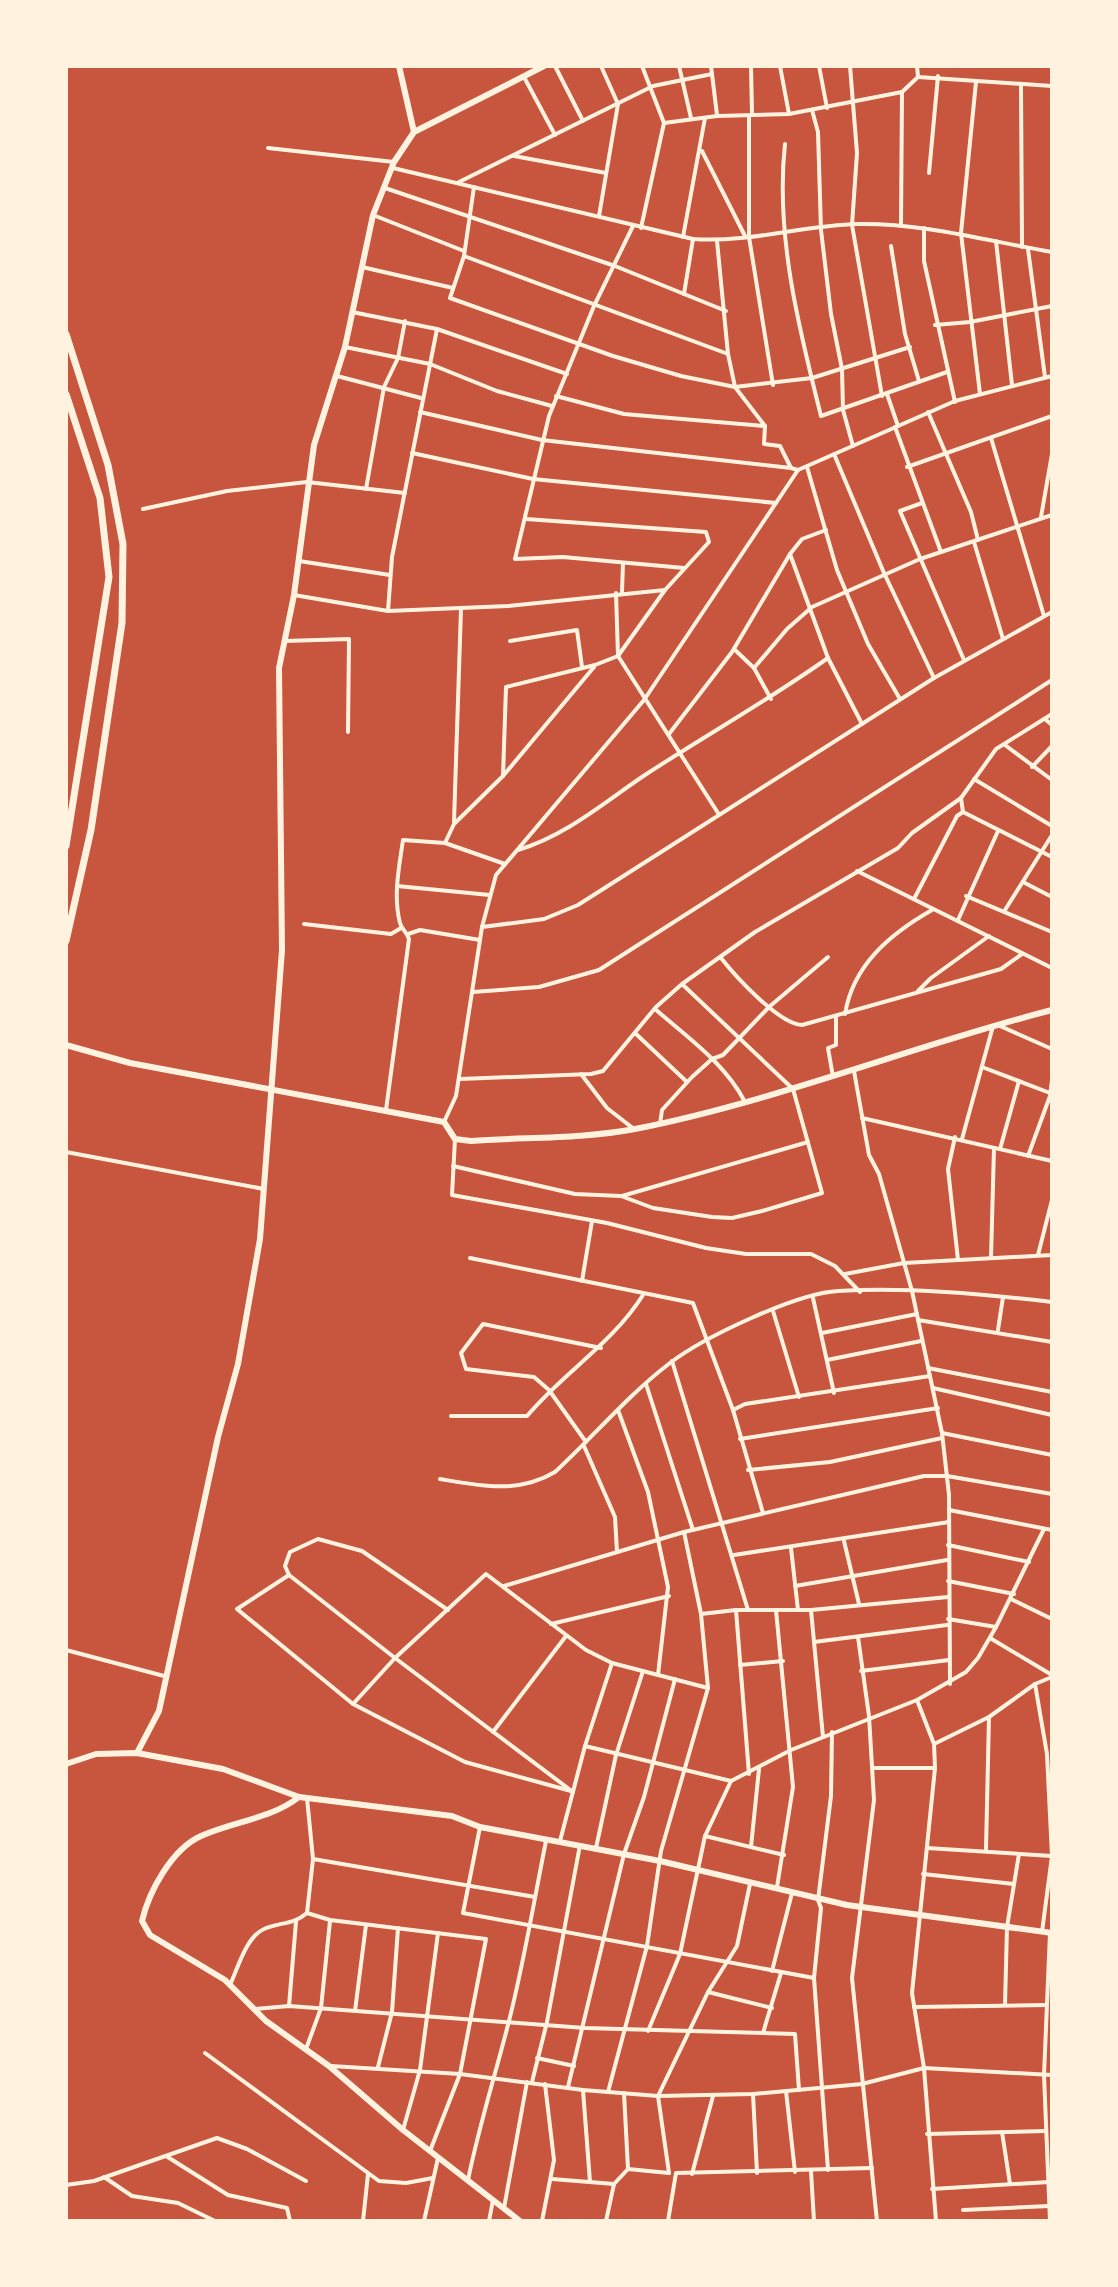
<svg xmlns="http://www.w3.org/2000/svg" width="1118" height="2287" font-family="'Source Serif 4',serif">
<rect width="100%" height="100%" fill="#c8553d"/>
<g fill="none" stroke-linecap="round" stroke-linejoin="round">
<!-- minor -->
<g stroke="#fff3e0" stroke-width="4">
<path d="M555,66L583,121"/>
<path d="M679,66L691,118"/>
<path d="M711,66L717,115"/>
<path d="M751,66L752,114"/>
<path d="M780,66L789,114"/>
<path d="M819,66L827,108"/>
<path d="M850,66L857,153L852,225L882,396"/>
<path d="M524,77L555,135"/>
<path d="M918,77L1052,86"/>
<path d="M976,82L961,233L980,394"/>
<path d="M1021,86L1022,247"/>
<path d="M812,110L818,132L821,230L831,314L842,369L843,410L853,446"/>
<path d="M749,116V237L773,385"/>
<path d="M664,123L717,116L789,114L902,92"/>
<path d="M785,144C775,234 799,329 821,416L947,372"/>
<path d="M268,148L394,162"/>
<path d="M702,151L745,236"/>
<path d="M514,156L606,173"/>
<path d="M393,168L693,239C750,243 803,225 858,224C925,223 987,241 1052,252"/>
<path d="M929,173L938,76"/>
<path d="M459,182L653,86L712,74"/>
<path d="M474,187L464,256L450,298L613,356L681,376L735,387L812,378L910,347"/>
<path d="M385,188L615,266L726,311"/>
<path d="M373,215L464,251"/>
<path d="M599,216L618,104L601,66"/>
<path d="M901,224L902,92L918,77L917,66"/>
<path d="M633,226L594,306L549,416L515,559L563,557L684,568"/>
<path d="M641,228L664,123L642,66"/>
<path d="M924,228V261L955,402"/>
<path d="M683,237L705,118"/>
<path d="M717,241L728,354L735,387L765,426L764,444L780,446L791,468L798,470"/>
<path d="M996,241L1012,385"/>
<path d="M891,246L905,334L919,381"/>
<path d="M1028,249L1045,377"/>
<path d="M1052,252V220"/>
<path d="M464,256L728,354"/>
<path d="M362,267L453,288"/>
<path d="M684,294L693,239"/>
<path d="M352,312L437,329L567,374"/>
<path d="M935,325L970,322L1052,306"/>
<path d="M345,347L430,364L497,391L552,406"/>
<path d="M337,376L421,398"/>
<path d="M887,394L898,426"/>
<path d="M556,396L624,414L765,426"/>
<path d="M420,412L542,440L791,468"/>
<path d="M928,412L971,512L978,540"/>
<path d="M895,427L941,552"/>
<path d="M991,438L1044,616"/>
<path d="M412,453L533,479L776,503"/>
<path d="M834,454L884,573L934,678"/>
<path d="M807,467L837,570L868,644L900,699"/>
<path d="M907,467L1052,416"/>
<path d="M366,489L384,387L398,358L405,321"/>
<path d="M922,503L900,511L964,660"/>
<path d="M143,509L227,491L307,482L405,493"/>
<path d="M1041,517L1052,454"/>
<path d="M974,542L1003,639"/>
<path d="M790,554L828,658L862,724"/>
<path d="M299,561L390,575"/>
<path d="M622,592L623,563"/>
<path d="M616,593L618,656L718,813"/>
<path d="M294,595L388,611L508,606L665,590"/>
<path d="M388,611L392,557L437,329"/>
<path d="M285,641L349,639L348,732"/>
<path d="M510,641L577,630L582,667"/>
<path d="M734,649L754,668L787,629L812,607L920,559L1052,515"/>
<path d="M754,668L771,699"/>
<path d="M1045,719L1052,725"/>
<path d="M669,734L732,652L790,554L802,539L826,530"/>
<path d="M1005,745L1052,780"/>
<path d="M1032,767L1052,746"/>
<path d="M503,776L506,687L595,665L618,656L665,590L709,542L706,532L526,519"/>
<path d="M974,779L1052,826"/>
<path d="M961,798L963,812L1052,857"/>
<path d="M454,822L461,609"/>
<path d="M445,843L454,824L503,776L594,667"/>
<path d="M518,850C567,835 603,803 645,775C706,735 769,700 828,658"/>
<path d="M857,871L1052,968"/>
<path d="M1023,882L1052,897"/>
<path d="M397,886L490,895"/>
<path d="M966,896L1052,932"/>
<path d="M914,899L957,816L963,812"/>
<path d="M1005,910L1052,835"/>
<path d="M958,920L998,831"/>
<path d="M304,924L391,934L401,928"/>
<path d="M482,927L544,919L578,905L934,678L1052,612"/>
<path d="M408,934L420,930L480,940"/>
<path d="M721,958C736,977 779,1024 802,1025L1001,969L1022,954"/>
<path d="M918,991L931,978L989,936"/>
<path d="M473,992L539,987L599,970L1052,680"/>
<path d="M655,1009C687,1037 725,1063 745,1102"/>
<path d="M845,1014C853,965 890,934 932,910"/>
<path d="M1000,1026L1052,1049"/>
<path d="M635,1033L687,1082"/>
<path d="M982,1067L1050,1093"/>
<path d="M854,1071L869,1155L879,1174L912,1291L942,1433L949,1495L950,1684"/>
<path d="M581,1074L607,1108L634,1129"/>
<path d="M833,1077L828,1048L836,1045V1018"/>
<path d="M460,1079L591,1074L603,1071L656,1007L682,984L755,932L898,848L912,833L961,798L996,749L1052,714"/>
<path d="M386,1110L409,939C407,932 402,930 400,923C393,896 399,868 403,840L445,843L505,864"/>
<path d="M862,1118L1052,1161"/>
<path d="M444,1122L456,1096L482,927L496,875L644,700L798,470L955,401L1052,376"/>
<path d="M660,1124L662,1110L692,1077L712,1059L723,1055L769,1007L828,957"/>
<path d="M955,1137L948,1169L958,1260"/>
<path d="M455,1139L452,1195L607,1223L706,1248L746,1254H811L835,1266L860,1292"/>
<path d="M962,1139L993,1026"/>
<path d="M1000,1149L1019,1081"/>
<path d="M66,1152L264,1189"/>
<path d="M1028,1156L1050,1096L1052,1080"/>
<path d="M453,1166L575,1194L621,1196L653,1208L712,1217L732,1218L762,1211L822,1193L793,1089L682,984"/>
<path d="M622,1196L808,1142"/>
<path d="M1038,1255L1052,1200"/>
<path d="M470,1258L693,1303L733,1410L763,1513"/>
<path d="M991,1258L994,1148"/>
<path d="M845,1274L904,1263L1052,1255"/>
<path d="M582,1281L592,1221"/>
<path d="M813,1298L834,1393"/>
<path d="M773,1311L799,1397"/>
<path d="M918,1320L1052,1342"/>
<path d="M998,1330L1003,1297"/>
<path d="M822,1333L917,1314"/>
<path d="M827,1360L921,1341"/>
<path d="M672,1361L748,1610"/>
<path d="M928,1368L1052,1392"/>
<path d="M646,1384L693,1530"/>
<path d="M933,1388L1052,1415"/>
<path d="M618,1410L648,1492L668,1587L658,1675"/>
<path d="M733,1410L745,1404L930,1376"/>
<path d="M451,1416H527C564,1372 612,1344 643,1295"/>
<path d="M942,1433L1052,1455"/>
<path d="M740,1439L938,1408"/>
<path d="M586,1442L549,1390L534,1377L466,1369L461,1353L483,1324L601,1348"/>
<path d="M584,1446L615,1517L617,1552"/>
<path d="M748,1470L830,1462L942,1438"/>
<path d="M440,1479C481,1486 518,1494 555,1472C594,1436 628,1395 670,1363C704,1337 797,1293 838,1291C909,1287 982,1294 1052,1302"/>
<path d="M949,1510L1052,1530"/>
<path d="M844,1541L859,1604"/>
<path d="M948,1545L1029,1562"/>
<path d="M791,1548L798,1610"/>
<path d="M734,1555L949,1522"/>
<path d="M289,1575L237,1609L353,1704L465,1762L571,1791"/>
<path d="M948,1581L1014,1594"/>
<path d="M504,1586L684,1532L924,1476H947L1052,1494"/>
<path d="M795,1586L947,1560"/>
<path d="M1011,1599L1052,1619"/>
<path d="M736,1610L749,1774"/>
<path d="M776,1610L793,1787L777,1887"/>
<path d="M811,1610L823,1737"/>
<path d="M701,1614L736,1610H811L948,1597"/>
<path d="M948,1619L996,1627"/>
<path d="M551,1624L669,1596"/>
<path d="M858,1637L869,1716L874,1800L852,1978L877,2221"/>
<path d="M990,1638L1052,1675"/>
<path d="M814,1642L947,1625"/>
<path d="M66,1650L164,1676"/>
<path d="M740,1665L783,1661"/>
<path d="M861,1671L949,1660"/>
<path d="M1035,1684L1047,1754L1052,1856L1042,1932"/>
<path d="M917,1700L934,1744L935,1768L912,1993L924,2068L936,2221"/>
<path d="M353,1704L395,1658L289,1575L285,1566L290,1552L318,1539L362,1551L448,1610"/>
<path d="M493,1732L566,1636"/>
<path d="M934,1744L989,1717L1035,1684L1052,1677"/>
<path d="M585,1746L731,1781L791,1750L917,1700L966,1672L978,1658L996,1627L1044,1529"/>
<path d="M873,1768H935"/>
<path d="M573,1792L395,1658L486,1574L586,1650L612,1663L708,1688"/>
<path d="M480,1827L463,1913L814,1978"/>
<path d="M705,1836L784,1855"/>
<path d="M560,1841L585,1746L612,1663"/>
<path d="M751,1847L759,1769"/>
<path d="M596,1848L616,1755L643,1671"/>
<path d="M927,1848L1052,1856"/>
<path d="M986,1849L989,1717"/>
<path d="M313,1859L535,1897"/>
<path d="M923,1874L1014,1884"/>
<path d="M307,1913L330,1920L486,1939L460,2074L430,2151"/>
<path d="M772,1971L792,1893"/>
<path d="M230,1985C238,1968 246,1937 264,1929C280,1922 293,1925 307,1913L313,1859L307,1798"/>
<path d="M708,1992L772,2008"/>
<path d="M1005,2005L1007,1927L1019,1854"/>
<path d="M289,2006L296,1922"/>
<path d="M914,2007L1047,2005"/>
<path d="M255,2009L289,2006L585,2028L795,2034L799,2090"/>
<path d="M355,2011L366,1925"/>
<path d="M648,2031L680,1954L705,1836L731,1781"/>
<path d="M763,2033L781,1973"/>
<path d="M306,2049L321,2008L330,1921"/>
<path d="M205,2053L379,2181L406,2183L433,2178"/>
<path d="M537,2058L574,2066"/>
<path d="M331,2066L460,2074L583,2090L658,2096L753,2094L862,2084L924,2068L1052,2075"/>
<path d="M378,2067L392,2012L398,1928"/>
<path d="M532,2082L547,2022L580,1845"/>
<path d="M568,2087L624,1854L644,1797L675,1679"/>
<path d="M583,2090L590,2182"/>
<path d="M786,2091L795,2172"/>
<path d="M608,2092L647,1946L661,1851L708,1688L701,1614L684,1532"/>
<path d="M624,2093L628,2169"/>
<path d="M753,2094L757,2173"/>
<path d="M403,2130L420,2070L438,1933"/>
<path d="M1002,2132L1010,2184"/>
<path d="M927,2134L1046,2131"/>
<path d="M166,2156L228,2195L287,2208L290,2221"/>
<path d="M828,2170L814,1978L821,1908L818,1900L831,1796L832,1732"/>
<path d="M811,2171L814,2221"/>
<path d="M669,2173L658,2096L708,1992L737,1946L750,1884"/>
<path d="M692,2174L713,2096"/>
<path d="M104,2177L132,2196L178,2203L215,2221"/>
<path d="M552,2179L614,2184"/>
<path d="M468,2180C479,2126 495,2076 509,2021C524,1962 534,1901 546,1841"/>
<path d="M66,2185L94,2181L217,2138L247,2149L306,2181"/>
<path d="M932,2189L1049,2182"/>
<path d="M504,2208L527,2082"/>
<path d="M963,2210L1049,2206"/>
<path d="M363,2221L368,2174"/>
<path d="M424,2221L438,2158"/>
<path d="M489,2221L493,2200"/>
<path d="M542,2221L554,2160L545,2084"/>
<path d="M606,2221L614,2184L628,2169L669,2173"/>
<path d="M668,2221L676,2173L872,2168"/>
<path d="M1050,2221L1044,2075L1050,1933"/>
</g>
<!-- tertiary -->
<g stroke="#fff3e0" stroke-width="6">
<path d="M399,66L414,132"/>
<path d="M66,1045L130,1063L444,1122L455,1139L471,1141C525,1137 582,1139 635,1129C777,1101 912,1046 1052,1010"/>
<path d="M137,1753L159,1711L218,1437L238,1364L260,1239L282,950L279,668L294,595L314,445L345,347L373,215L394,162L414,132L544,66"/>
<path d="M66,1764L96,1754L137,1753L223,1769L299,1797L452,1816L480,1827L660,1861L847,1905L1052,1933"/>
<path d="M299,1797C271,1819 234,1821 201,1836C172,1849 149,1891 142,1921L150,1935L225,1980L266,2021L329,2066L403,2130L520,2221"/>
</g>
<!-- primary -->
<g stroke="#fff3e0" stroke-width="7">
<path d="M66,334L108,465L123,544L122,623L91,830L66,941"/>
<path d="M66,394L100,498L109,577L66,846"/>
</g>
</g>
<!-- border -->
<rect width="1118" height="2287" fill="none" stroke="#fff3e0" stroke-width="136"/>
</svg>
